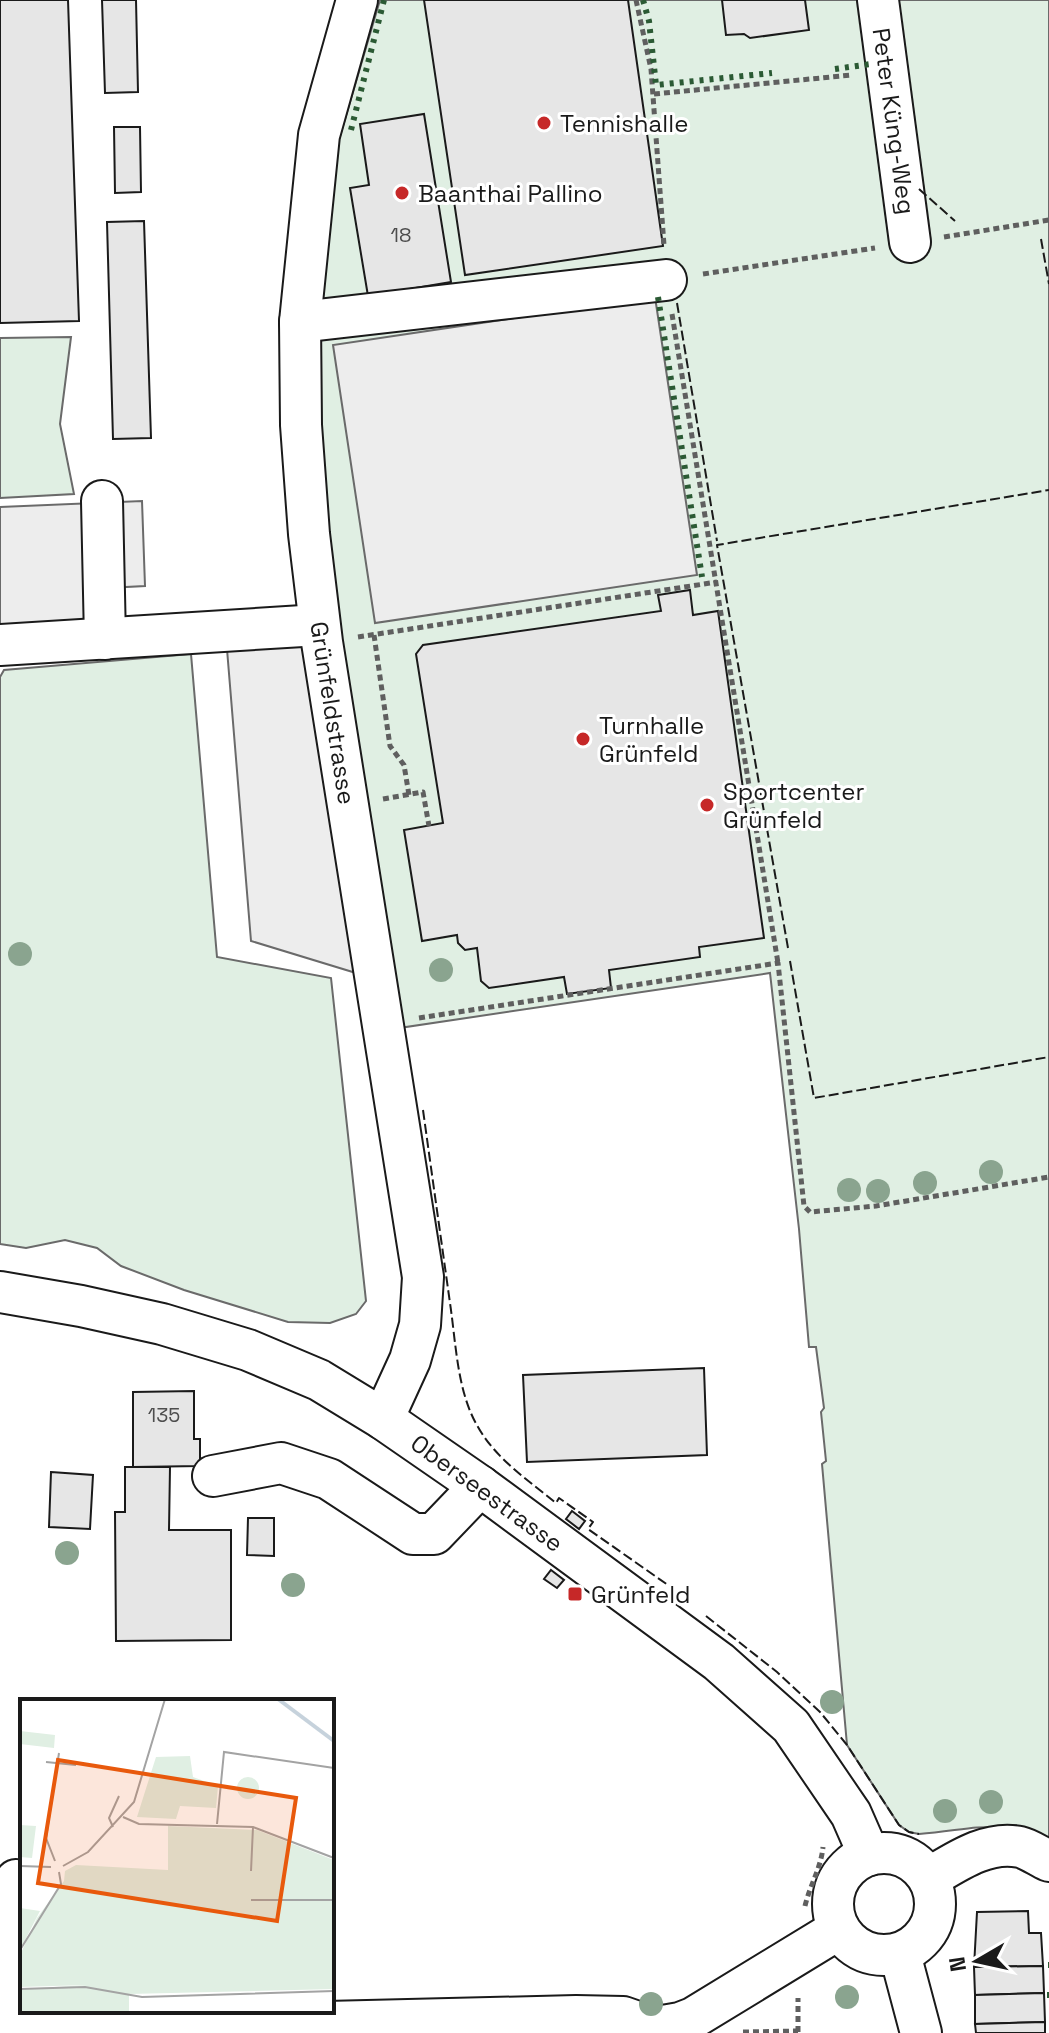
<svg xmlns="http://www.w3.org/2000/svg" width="1049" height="2033" font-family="'Space Grotesk',sans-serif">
<rect width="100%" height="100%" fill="#fff"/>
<!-- green -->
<g fill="#e0efe3" stroke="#6a6a6a" stroke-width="2">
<path d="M380,0H1049V1848C994,1815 977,1830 919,1834L909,1832L899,1825L847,1745L822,1464L826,1461L821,1412L824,1408L816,1347H809L799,1229L770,973L399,1028L340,637L319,481L317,283L333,160Z"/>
<path d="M71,337L60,424L74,494L0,498V338Z"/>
<path d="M191,654L217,957L331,978L366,1301L356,1314L330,1323L288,1322L184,1290L121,1266L97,1248L65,1240L26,1248L0,1244V677L4,670Z"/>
</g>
<!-- parking -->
<g fill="#ededed" stroke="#6a6a6a" stroke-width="2">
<path d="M655,297L697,575L375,623L333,345Z"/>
<path d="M142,501L145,586L88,589L90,635L0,639V507Z"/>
<path d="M303,632L356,973L251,941L226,637Z"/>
</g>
<!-- building -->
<g fill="#e6e6e6" stroke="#1a1a1a" stroke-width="2">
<path d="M0,0H68L79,321L0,323Z"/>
<path d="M102,0H136L138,92L105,93Z"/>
<path d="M424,0H628L663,246L465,275Z"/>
<path d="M722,0H805L809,30L750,38L744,34L726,35Z"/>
<path d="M424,114L451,282L368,296L350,188L369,185L360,124Z"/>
<path d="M114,127H140L141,192L115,193Z"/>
<path d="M144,221L151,438L113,439L107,222Z"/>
<path d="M690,590L693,615L718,611L764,938L699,947L700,957L609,970L611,988L567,994L564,977L489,988L481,981L477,948L465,950L458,943L457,935L422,941L404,830L443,823L416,654L423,645L661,611L658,595Z"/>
<path d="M704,1368L707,1455L527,1462L523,1375Z"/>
<path d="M194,1391V1439H200V1466L133,1467V1392Z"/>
<path d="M125,1467H170L169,1530H231V1640L116,1641L115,1512H125Z"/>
<path d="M51,1472L93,1475L90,1529L49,1527Z"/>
<path d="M572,1511L585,1521L579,1529L566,1519Z"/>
<path d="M248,1518H274V1556L247,1555Z"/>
<path d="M551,1570L564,1580L557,1588L544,1579Z"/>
<path d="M1028,1911L1029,1933H1041L1043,1966L974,1967L977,1912Z"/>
<path d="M1043,1966L1044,1993L975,1995L974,1967Z"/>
<path d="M1044,1993L1045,2022L975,2024V1995Z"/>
<path d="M1045,2022V2033H976L975,2024Z"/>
</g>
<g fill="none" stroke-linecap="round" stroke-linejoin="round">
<defs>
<g id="minor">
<path d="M357,0L319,135L300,322L301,425L309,534L322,642L423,1277L420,1325L410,1360L383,1419"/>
<path d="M878,0L910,242"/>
<path d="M300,322L666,280"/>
<path d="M102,501L105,639"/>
<path d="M0,645L319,625"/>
<path d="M0,1292L81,1306L162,1324L248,1350L319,1380L383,1419L480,1486L719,1662L791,1726L851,1814L869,1855"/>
<path d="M213,1476L281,1463L329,1479L413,1534H434L480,1486"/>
<circle cx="884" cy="1904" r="51"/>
<path d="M929,1878C956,1862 987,1840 1020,1847C1029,1849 1040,1857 1049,1861"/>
<path d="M16,1880L19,2033"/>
<path d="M900,1954L921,2033"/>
<path d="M0,2030L576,2016L623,2017L646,2025L663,2026L680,2023L693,2018L839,1929"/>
</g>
</defs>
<!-- minor casing -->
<use href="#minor" stroke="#1a1a1a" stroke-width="44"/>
<!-- path -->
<g stroke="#5f5f5f" stroke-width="5" stroke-dasharray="6 4" stroke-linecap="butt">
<path d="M636,0L651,69L664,245"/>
<path d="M654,94L852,75"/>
<path d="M944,237L1049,220"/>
<path d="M703,274L875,248"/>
<path d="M672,314L778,963"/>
<path d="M374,635L390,746L404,765L409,795"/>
<path d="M358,637L717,582"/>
<path d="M383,799L423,792L429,826"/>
<path d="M419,1018L778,963L804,1206L810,1212L876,1206L1049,1177"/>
<path d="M805,1906C810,1885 821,1868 823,1847"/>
<path d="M743,2032L798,2031"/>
<path d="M798,2032V1998"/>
</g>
<!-- minor -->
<use href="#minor" stroke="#fff" stroke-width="40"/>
<!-- hedge -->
<g stroke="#2b5a34" stroke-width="6" stroke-dasharray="4 6" stroke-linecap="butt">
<path d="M643,0L649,21L656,85L772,73"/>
<path d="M835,69L871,64"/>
<path d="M351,130L384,0"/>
<path d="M658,297L702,577"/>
<path d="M1048,1965H1049"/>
<path d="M1047,1995H1049"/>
</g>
<!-- fence -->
<g stroke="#1a1a1a" stroke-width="2" stroke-dasharray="10 4" stroke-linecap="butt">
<path d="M919,189L955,221"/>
<path d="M1041,239L1049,284"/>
<path d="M677,303L717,541"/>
<path d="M788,948L717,545L1049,490"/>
<path d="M790,961L814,1098L1049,1057"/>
<path d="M423,1110C432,1175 441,1239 450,1303C456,1343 457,1392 478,1427C496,1459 528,1480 556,1503L559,1498L593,1522L588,1529L675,1590"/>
<path d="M706,1616L777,1672L820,1712L847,1745L899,1825L909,1832L919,1834"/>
</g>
</g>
<!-- trees -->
<g fill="#8aa48f">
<circle cx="20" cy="954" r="12"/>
<circle cx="441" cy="970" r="12"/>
<circle cx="991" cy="1172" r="12"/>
<circle cx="925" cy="1183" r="12"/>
<circle cx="849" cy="1190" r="12"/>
<circle cx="878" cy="1191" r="12"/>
<circle cx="67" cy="1553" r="12"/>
<circle cx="293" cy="1585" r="12"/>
<circle cx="832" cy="1702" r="12"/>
<circle cx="991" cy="1802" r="12"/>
<circle cx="945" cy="1811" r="12"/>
<circle cx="847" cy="1997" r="12"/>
<circle cx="651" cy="2004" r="12"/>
</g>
<!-- markers -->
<g fill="#c62828" stroke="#fff" stroke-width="3">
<circle cx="544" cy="123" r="8"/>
<circle cx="402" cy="193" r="8"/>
<circle cx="583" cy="739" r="8"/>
<circle cx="707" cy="805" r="8"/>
<rect x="567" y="1586" width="16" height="16" rx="4"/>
</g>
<g text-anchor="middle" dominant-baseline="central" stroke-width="6" stroke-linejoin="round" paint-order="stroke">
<!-- number labels -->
<g font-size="20" fill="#4d4d4d">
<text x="401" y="235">18</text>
<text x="164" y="1415">135</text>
</g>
<!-- street labels -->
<g font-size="24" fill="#1a1a1a" stroke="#fff">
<text transform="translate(894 121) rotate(82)">Peter Küng-Weg</text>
<text transform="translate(333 713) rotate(81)">Grünfeldstrasse</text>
<text transform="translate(487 1493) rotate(36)">Oberseestrasse</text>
</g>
<!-- poi labels -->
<g font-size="24" fill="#1a1a1a" stroke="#fff" text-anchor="start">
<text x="560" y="123">Tennishalle</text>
<text x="418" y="193">Baanthai Pallino</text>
<text x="599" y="725">Turnhalle<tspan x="599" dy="28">Grünfeld</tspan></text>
<text x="723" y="791">Sportcenter<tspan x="723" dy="28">Grünfeld</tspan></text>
<text x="591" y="1594">Grünfeld</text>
</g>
</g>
<!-- overview -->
<g transform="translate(20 1699)">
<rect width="314" height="314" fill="#fff"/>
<path d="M0,32L35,36L34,49L0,45ZM170,57L173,78L198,87L196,109L160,107L156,120L117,118L136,58ZM217 89a11 11 0 1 1 22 0a11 11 0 1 1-22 0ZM0,126L16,127L12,159L0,158ZM148,127L237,131L314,161V290L109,295V314H0V290L68,286L0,288V256L17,219L44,182L45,172L56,166L148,171ZM0,209L20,212L0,251Z" fill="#e0efe3"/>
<path fill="none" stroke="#c6d2dc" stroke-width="4" d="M258,0L314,42"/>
<path fill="none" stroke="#a3a3a3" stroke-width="2" d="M26,63L56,66M103,118L119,125L233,128L314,159M197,125L204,53L314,69M93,128L89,119L99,97M35,162L26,139L39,54M0,167L31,168M43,167L68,153L114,103L145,0M231,172L233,128M231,201H314M0,251L41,185L39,173M0,290L65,288L122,298L314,292"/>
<path fill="#e8590c" fill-opacity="0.15" stroke="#e8590c" stroke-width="4" d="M38,61L276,99L257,222L18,184Z"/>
<rect width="314" height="314" fill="none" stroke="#1a1a1a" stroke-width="4"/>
</g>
<!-- north arrow -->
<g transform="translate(977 1961) rotate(261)" stroke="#ffffff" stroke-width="6" paint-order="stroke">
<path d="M0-6L14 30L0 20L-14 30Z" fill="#1a1a1a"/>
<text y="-12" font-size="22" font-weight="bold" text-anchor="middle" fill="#1a1a1a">N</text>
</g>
</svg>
